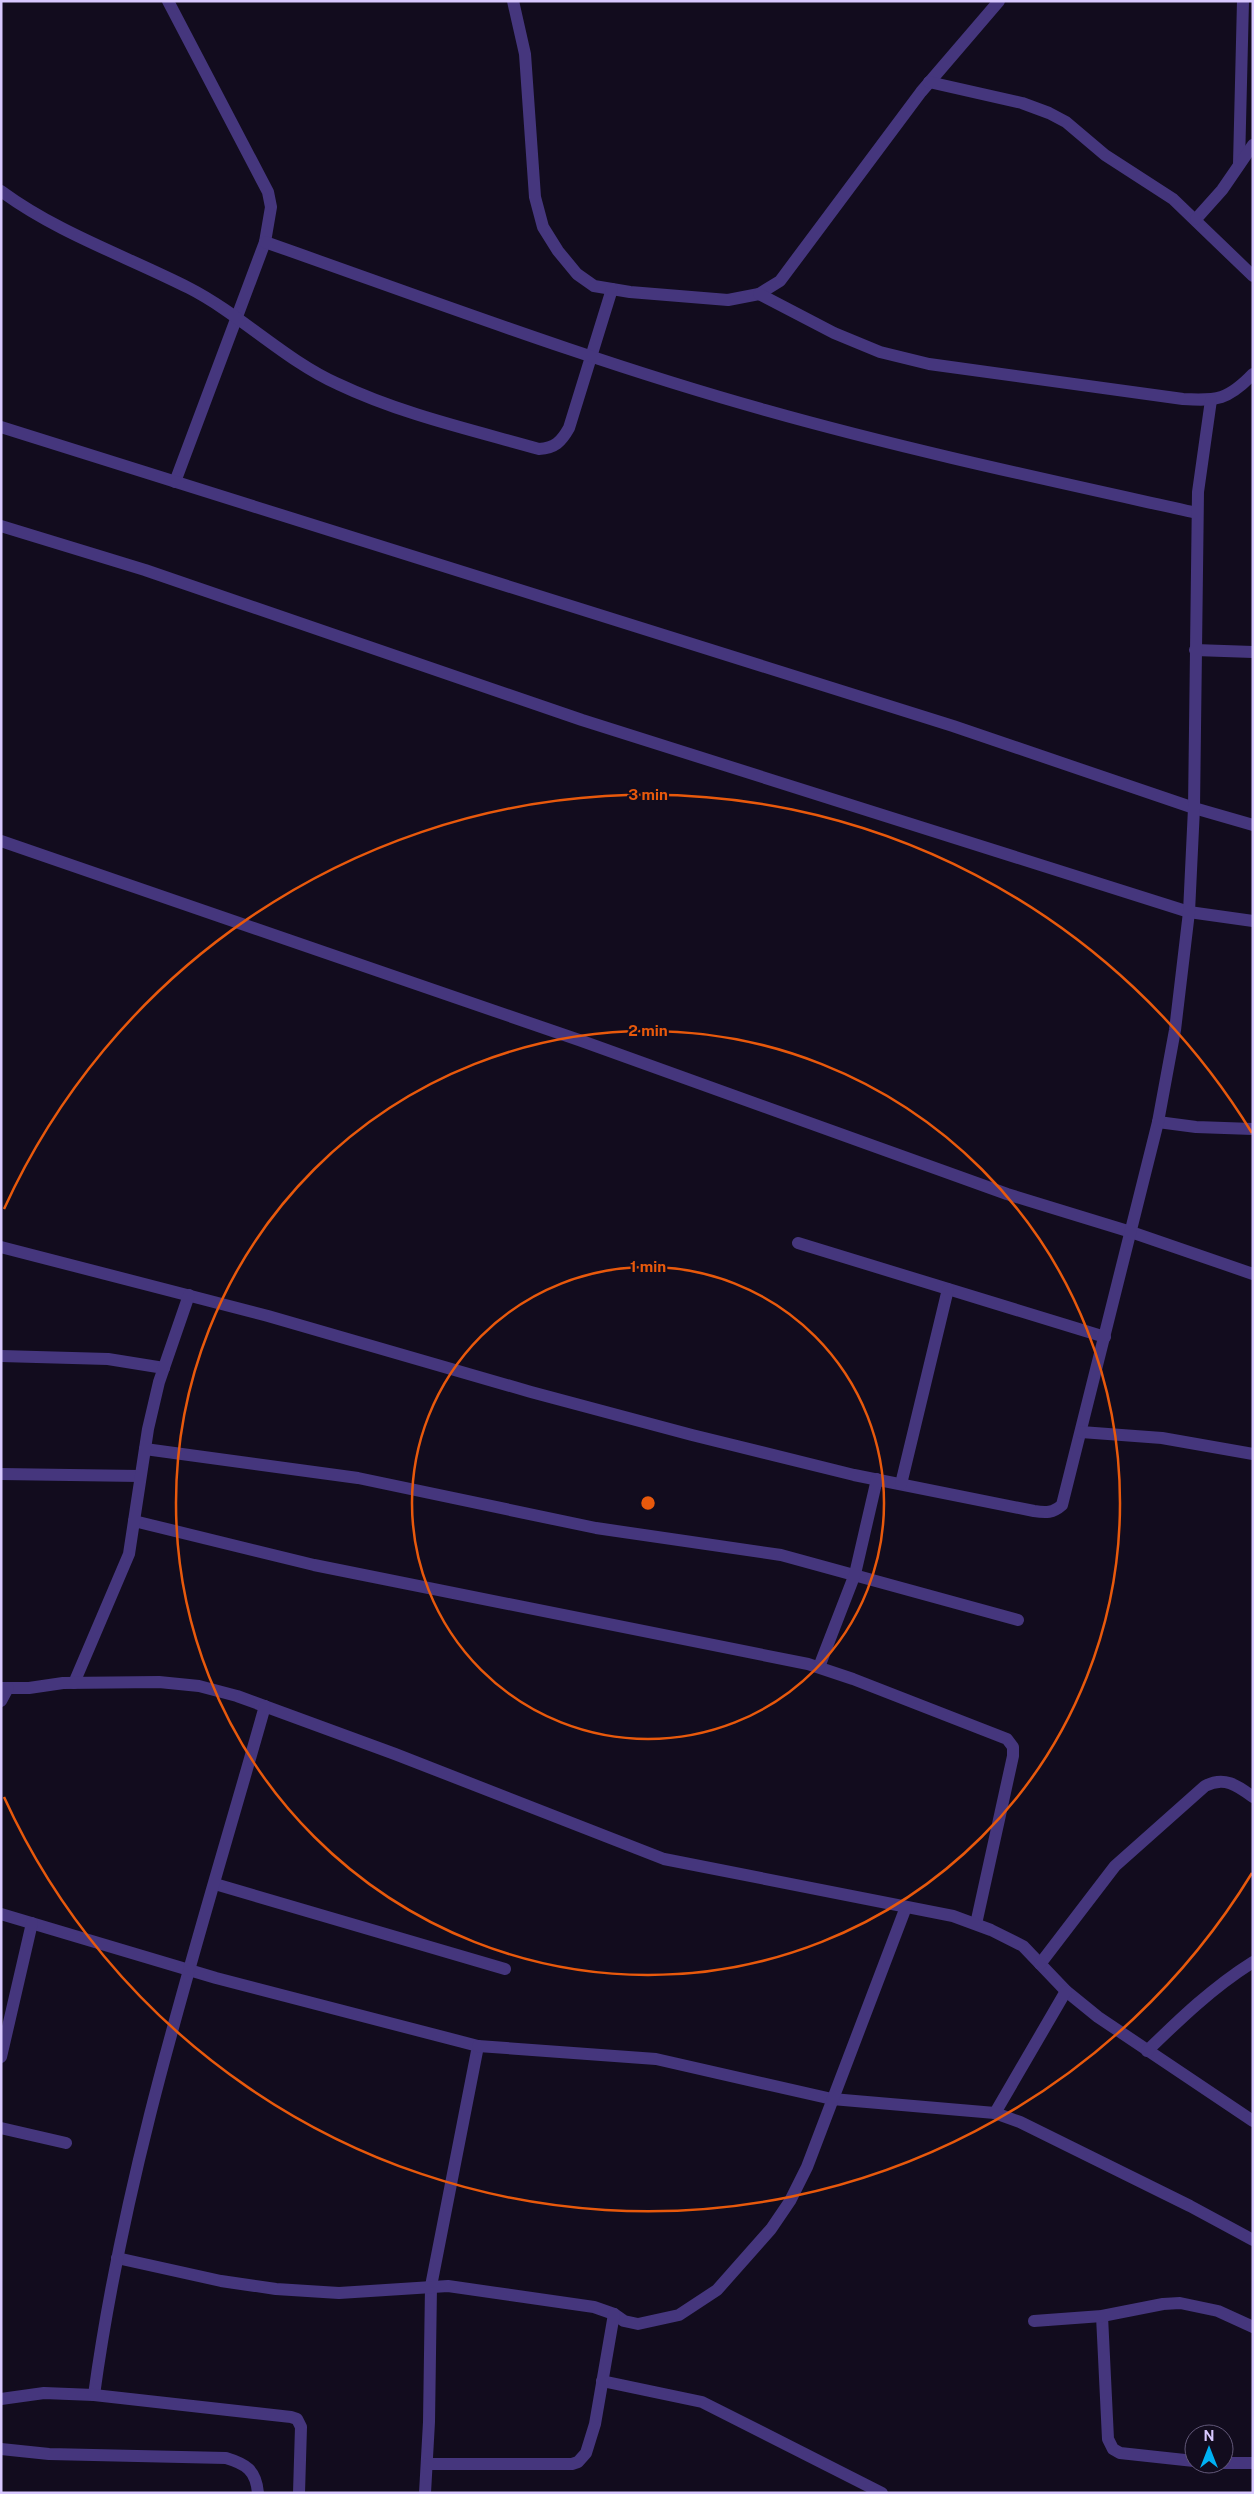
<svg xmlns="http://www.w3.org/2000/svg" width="1254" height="2494" font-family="'Public Sans',sans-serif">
<rect width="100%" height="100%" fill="#120c1e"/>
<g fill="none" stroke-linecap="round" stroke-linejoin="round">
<!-- minor -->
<g stroke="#45367d" stroke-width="12">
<path d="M168,1L268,192L271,207L265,242L175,482"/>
<path d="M513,1L525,54L535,197L543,227L558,251L577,274L594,286L630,292L728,300L759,294L780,281L921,92L999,1"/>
<path d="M929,82L1022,103L1049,113L1066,122L1105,155L1173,199L1253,276"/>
<path d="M1239,164L1243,1"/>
<path d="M1,191C58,233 126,256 189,288C240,314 286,361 338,384C401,414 472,430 539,449C555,448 561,442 569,428L612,289"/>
<path d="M1196,219L1222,190L1253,145"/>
<path d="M265,242C430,300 596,363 765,410C907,450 1053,481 1197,513"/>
<path d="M759,294L834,333L880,352L929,364L1183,399C1217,401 1228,400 1253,374"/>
<path d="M1,427L953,726L1194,808L1253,825"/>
<path d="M1,526L145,570L582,720L1189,912L1253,921"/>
<path d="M1195,650L1253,652"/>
<path d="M1,841L579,1040L1007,1194L1131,1232L1253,1274"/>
<path d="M1158,1122L1196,1127L1253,1129"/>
<path d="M798,1243L1105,1337"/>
<path d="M1,1247L268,1316L531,1392L692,1435L854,1475L1034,1511C1046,1513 1053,1513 1062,1505L1158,1122L1175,1030L1189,912L1194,808L1198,492L1211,400"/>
<path d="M1,1356L108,1359L164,1368"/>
<path d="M1081,1432L1162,1438L1253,1454"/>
<path d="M145,1449L358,1478L596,1528L781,1555L1018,1620"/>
<path d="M1,1474L140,1476"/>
<path d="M901,1484L948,1289"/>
<path d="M134,1521L314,1565L808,1664L853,1679L1007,1739L1013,1747V1756L976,1924"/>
<path d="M819,1667L855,1574L877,1479"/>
<path d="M74,1683L129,1554L148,1429L159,1382L189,1295"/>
<path d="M1,1688H29L63,1683L159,1682L199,1686L237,1696L395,1754L664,1859L953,1916L991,1930L1023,1946L1066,1991L1098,2017L1253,2121"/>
<path d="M1,1701L8,1688"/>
<path d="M215,1884L505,1969"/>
<path d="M1,1914L216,1978L478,2046L431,2286L429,2422L425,2493"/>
<path d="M1040,1964L1115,1866L1205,1786C1224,1776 1237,1785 1253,1797"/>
<path d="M478,2046L656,2059L832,2099L995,2113L1020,2122L1190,2206L1253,2240"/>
<path d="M1147,2051C1180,2019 1213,1987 1253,1962"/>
<path d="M1,2057L32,1923"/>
<path d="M995,2113L1066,1991"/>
<path d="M1,2128L66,2143"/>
<path d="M117,2258L221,2281L276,2289L339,2293L448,2286L594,2307L614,2314L624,2321L638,2324L679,2315L717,2290L771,2229L790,2201L807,2167L906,1907"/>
<path d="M1102,2316L1108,2439L1113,2449L1120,2453L1194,2461"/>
<path d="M1034,2321L1102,2316L1163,2304L1180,2303L1218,2311L1253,2327"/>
<path d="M602,2381L702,2402L882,2493"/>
<path d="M94,2395C126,2160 201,1933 265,1706"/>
<path d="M1,2399L44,2393L94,2395L291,2417L297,2419L301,2427L299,2493"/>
<path d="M1,2449L49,2454L226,2458C246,2464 256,2470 258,2493"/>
<path d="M1224,2463H1253"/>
<path d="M427,2464H572L578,2462L586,2453L595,2424L614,2314"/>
</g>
</g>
<!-- distance rings -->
<g fill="none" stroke="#e8590c" stroke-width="2.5">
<circle cx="648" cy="1503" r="236"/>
<circle cx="648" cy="1503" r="472"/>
<path d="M1252 1873A708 708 0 0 1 4 1797M4 1209A708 708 0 0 1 1252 1133"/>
</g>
<circle cx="648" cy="1503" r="8" fill="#e8590c" stroke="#120c1e" stroke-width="2.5"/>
<g font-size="15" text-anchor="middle" font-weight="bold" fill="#e8590c" stroke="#120c1e" stroke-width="4" stroke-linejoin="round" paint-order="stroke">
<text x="648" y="800">3 min</text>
<text x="648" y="1036">2 min</text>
<text x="648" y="1272">1 min</text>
</g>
<!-- border -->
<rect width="1254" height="2494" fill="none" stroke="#d8c8ff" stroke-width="5"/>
<!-- north arrow -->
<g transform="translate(1209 2449)"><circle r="24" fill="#120c1e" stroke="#615778"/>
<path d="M0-4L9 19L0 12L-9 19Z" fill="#00b1f3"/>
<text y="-8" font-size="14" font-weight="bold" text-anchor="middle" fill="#d8c8ff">N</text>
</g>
</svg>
